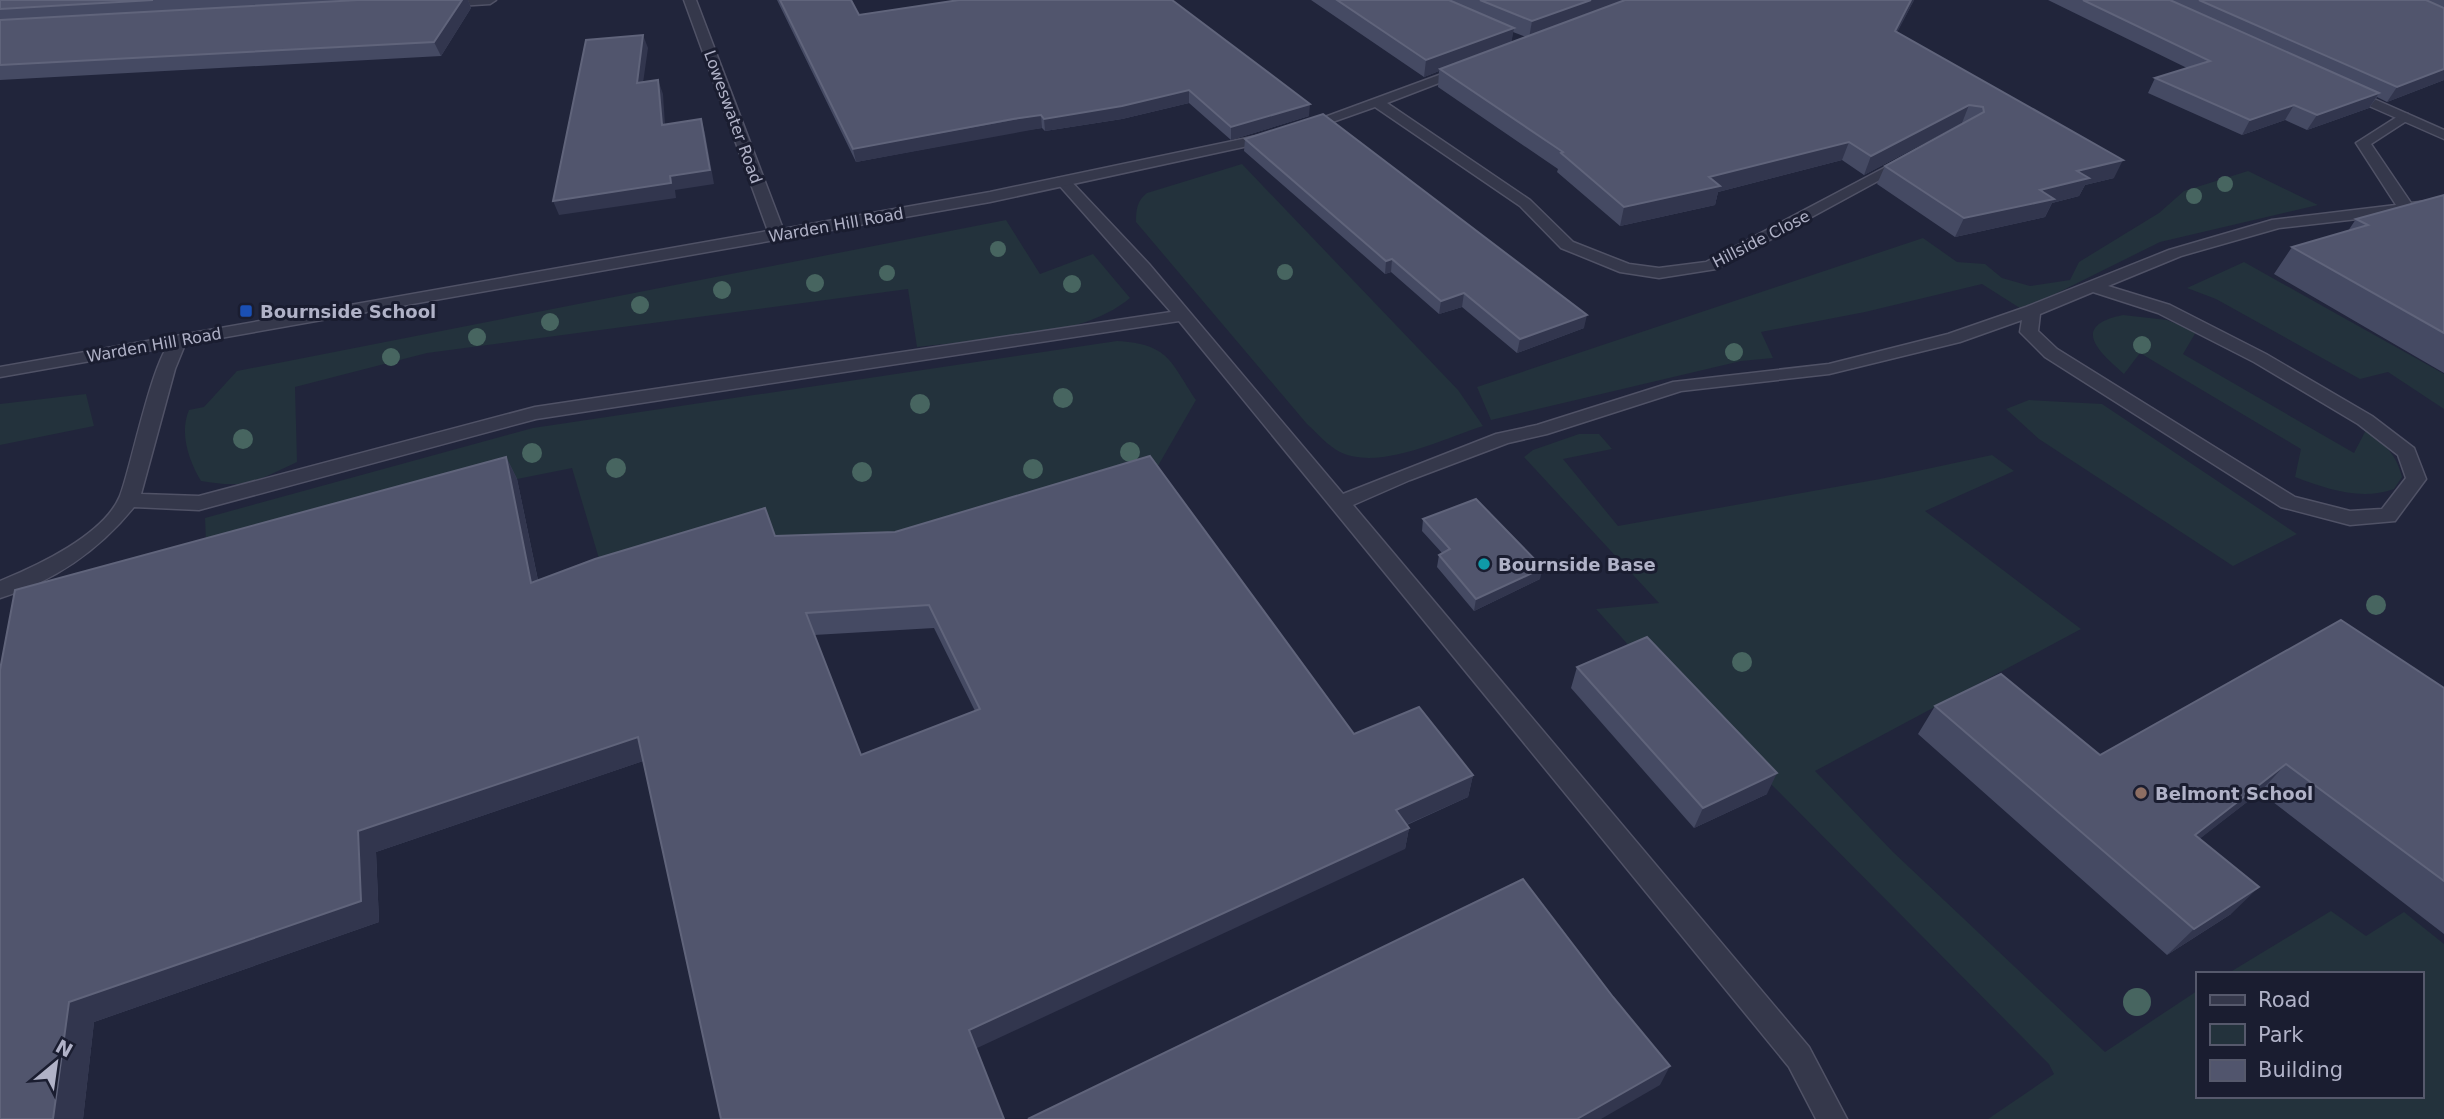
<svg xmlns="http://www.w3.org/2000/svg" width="2444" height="1119" font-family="'DejaVu Sans',sans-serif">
<rect width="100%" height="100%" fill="#21253b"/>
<!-- green -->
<g fill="#23323c">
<path d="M1242,164L1458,390L1483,426C1442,439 1380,471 1340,452C1328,446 1317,433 1307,424L1136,222C1136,209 1137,201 1147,193Z"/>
<path d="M2248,171L2318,205L2160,242L2023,310L1982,284L1865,312L1761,332L1773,358L1741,361L1491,420L1477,387L1923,238L1957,262L1985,264L2002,278L2030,286L2070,280L2079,262L2159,213L2184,191Z"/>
<path d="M1006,220L1040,274L1093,254L1130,298C1081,340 980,339 917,347L908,289L427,353L295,387L297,462C257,481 246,489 201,481C189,461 179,433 189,410L204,407L237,371Z"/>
<path d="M2244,262L2444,374V409L2388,372L2360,379L2216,299L2187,288Z"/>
<path d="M2123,315L2167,320L2196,332L2183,354L2354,453L2366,430C2384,444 2396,453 2402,477L2394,489C2361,501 2327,489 2295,477L2301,449L2140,353L2124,374C2098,351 2070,326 2123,315Z"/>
<path d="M1117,341C1169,344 1170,361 1196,400L1151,478L900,554L606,582L572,468L517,479L207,567L205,518L533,428Z"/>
<path d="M86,394L94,426L0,445V404Z"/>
<path d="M2029,400L2102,404L2297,534L2233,566L2039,439L2006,409Z"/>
<path d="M1579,434H1599L1612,449L1563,459L1618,526L1880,479L1992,455L2014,471L1925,511L2081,629L1815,771L1893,852L2105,1052L2197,991V1096H2421V974H2227L2331,911L2366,936L2404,912L2444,944V1119H1988L2054,1074L2049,1064L1776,789L1640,658L1596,609L1659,603L1524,457L1533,450Z"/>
</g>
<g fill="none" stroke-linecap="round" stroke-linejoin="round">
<defs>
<path id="service" d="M2403,113L2408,114V120L2371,144L2411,203L2444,199V209L2279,228L2181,256L2108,286L2170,305L2266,354L2372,416L2414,448L2426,479L2395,521L2350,525L2281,507L2045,357L2020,332L2022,320L1960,342L1829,374L1681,391L1547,434L1508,443L1410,480L1353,505L1809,1047L1847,1119H1816L1789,1067L1179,321L536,419L199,510L134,507C98,551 55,581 0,598V581C37,566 104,535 120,496C131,470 155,342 177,337L186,342L175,369L141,494L199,496L535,407L1171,312L1058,184V178H1068L1149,264L1343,494L1496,434L1537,425L1673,382L1829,364L1948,334L2026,307L2169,250L2272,220L2396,205L2356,143ZM2093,292L2158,313L2254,362L2358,424L2398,455L2406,478L2382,509L2350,511L2295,497L2057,349L2038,331L2040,314Z"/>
<g id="minor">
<path d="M439,0H496L490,4L442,7L436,3Z"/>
<path d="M684,0H696L783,229L990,192L1271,133L1278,137L1271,141L990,202L0,377V367L768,231Z"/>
<path d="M1458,68L1470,71L1387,103L1530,200L1573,242L1629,264L1659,268L1706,262L1899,160H1909L1911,163L1716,269L1659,278L1620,272L1561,248L1520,206L1375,107L1307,131L1295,128Z"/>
<path d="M2347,87L2444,130V139L2342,94V88Z"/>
</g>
</defs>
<!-- service casing -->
<use href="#service" stroke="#505266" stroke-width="3"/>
<!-- minor casing -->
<use href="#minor" stroke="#505266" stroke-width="3"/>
<!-- service -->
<use href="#service" fill="#35384b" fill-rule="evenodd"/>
<!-- minor -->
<use href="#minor" fill="#35384b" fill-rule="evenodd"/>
</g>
<!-- trees -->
<g fill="#476560">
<circle cx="2225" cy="184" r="8"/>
<circle cx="2194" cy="196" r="8"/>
<circle cx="998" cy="249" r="8"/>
<circle cx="1285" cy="272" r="8"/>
<circle cx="887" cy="273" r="8"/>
<circle cx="815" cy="283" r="9"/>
<circle cx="1072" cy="284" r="9"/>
<circle cx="722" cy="290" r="9"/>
<circle cx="640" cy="305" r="9"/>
<circle cx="550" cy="322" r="9"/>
<circle cx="477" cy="337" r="9"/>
<circle cx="2142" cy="345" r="9"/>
<circle cx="1734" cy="352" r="9"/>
<circle cx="391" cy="357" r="9"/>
<circle cx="1063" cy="398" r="10"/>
<circle cx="920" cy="404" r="10"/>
<circle cx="243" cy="439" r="10"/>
<circle cx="1130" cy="452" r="10"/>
<circle cx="532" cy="453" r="10"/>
<circle cx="616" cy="468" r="10"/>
<circle cx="1033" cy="469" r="10"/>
<circle cx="862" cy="472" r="10"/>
<circle cx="2376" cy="605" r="10"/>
<circle cx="1742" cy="662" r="10"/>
<circle cx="2137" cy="1002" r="14"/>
</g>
<!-- wall -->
<g fill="#454a63" fill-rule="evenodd">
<path d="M0,0H468L471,8L441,56L0,80Z"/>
<path d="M777,0H851L859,15L1309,116L1231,140L1189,103L1122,119L1045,131L1042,128L1015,132L856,162Z"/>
<path d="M1311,0H1914L1897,32L2114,178L2085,185L2079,196L2052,203L2045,217L1955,237L1877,184L1885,166L1964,123H1962L1864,175L1842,160L1718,192L1715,205L1620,226L1557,172L1558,169L1438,87L1439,71L1424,77ZM1513,32L1526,37L1511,42Z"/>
<path d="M2048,0H2444V80L2387,102L2377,97L2369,108L2307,130L2285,120L2242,135L2148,93L2155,78L2187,68Z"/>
<path d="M1245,139L1584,328L1517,353L1462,307L1439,314L1391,272L1385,274L1244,151Z"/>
<path d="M2444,195V373L2274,274L2292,247L2348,231L2356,219Z"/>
<path d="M506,457L517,479L538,580L775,536L1473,775L1468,797L1407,825L1409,828L1405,849L643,761L376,852L379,922L94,1022L83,1119H0ZM934,628L975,711L861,755L814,635Z"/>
<path d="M1423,519L1540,579L1474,611L1437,567L1439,555L1442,553L1422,531Z"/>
<path d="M1577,667L1767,794L1694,828L1571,688Z"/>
<path d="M2444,688V934L2260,792L2200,838L2231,914L2167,955L1918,734L1935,706L2100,755Z"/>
</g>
<!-- shaded-wall -->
<g fill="#32364e">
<path d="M462,0H468L471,8L441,56L434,42Z"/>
<path d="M1591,0H1633L1529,38L1532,21Z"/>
<path d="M1911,0H1914L1889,48L1895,31Z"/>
<path d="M1514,28L1511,45L1440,69L1439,71L1424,77L1426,60Z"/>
<path d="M643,35L648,48L641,97L637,83Z"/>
<path d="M2444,69V80L2387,102L2397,87Z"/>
<path d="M658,80L663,94L666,140L662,125Z"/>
<path d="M1189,90V103L1122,119L1045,131L1044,119Z"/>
<path d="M2379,93L2369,108L2307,130L2317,115Z"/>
<path d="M1310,104L1309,116L1231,140V127Z"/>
<path d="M1969,105L1962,123L1864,175L1871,156Z"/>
<path d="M2294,105L2285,120L2242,135L2250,120Z"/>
<path d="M1041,115L1042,128L856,162L853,149Z"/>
<path d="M701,119L705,133L714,184L675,190L676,198L559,215L553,201Z"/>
<path d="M1849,142L1842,160L1718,192L1715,205L1620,226L1624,207L1709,177Z"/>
<path d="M2123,160L2114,178L2085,185L2079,196L2052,203L2045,217L1955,237L1964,218L2040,190L2077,171Z"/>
<path d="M1392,259L1391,272L1385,274L1386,261Z"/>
<path d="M1464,293L1462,307L1439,314L1441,301Z"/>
<path d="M1587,315L1584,328L1517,353L1520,339Z"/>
<path d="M506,457L517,479L543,605L531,583Z"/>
<path d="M1543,568L1540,579L1474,611L1476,599Z"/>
<path d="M638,737L649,759L376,852L379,922L94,1022L83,1119H53L69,1002L358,831Z"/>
<path d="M2286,764L2260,792L2170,862L2195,835Z"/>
<path d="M1777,773L1767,794L1694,828L1703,808Z"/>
<path d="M1473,775L1468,797L1392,831L1396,810Z"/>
<path d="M1409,828L1405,849L975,1049L969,1030Z"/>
<path d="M2259,887L2231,914L2167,955L2194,929Z"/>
<path d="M1670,1066L1660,1085L1601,1119H1577Z"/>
</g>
<!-- building -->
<g fill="#51556d" stroke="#60647b" stroke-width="2" fill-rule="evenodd">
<path d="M0,0H153L0,9Z"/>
<path d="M358,0H462L434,42L0,65V20Z"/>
<path d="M780,0H851L859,15L959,0H1172L1310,104L1231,127L1189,90L1122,106L1044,119L1041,115L1013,119L853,149Z"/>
<path d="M1337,0H1449L1514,28L1426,60Z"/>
<path d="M1480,0H1591L1532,21Z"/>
<path d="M1625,0H1911L1895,31L2123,160L2077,171L2089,178L2040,190L2054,199L1964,218L1885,166L1984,112L1983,107L1969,105L1871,156L1849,142L1709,177L1720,186L1624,207L1561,153L1563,152L1440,69Z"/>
<path d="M2083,0H2170L2379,93L2317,115L2294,105L2250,120L2155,78L2210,61Z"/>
<path d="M2199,0H2426L2444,8V69L2397,87Z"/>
<path d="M643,35L637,83L658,80L662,125L701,119L710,170L670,176L671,183L553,201L586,40Z"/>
<path d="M1323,114L1587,315L1520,339L1464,293L1441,301L1392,259L1386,261L1245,139Z"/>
<path d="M2444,195V333L2292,247L2368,225L2356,219Z"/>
<path d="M1150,456L1354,734L1419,707L1473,775L1396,810L1409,828L969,1030L1004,1119H721L638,737L358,831L361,901L69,1002L53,1119H0V670L15,590L506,457L531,583L595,559L765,508L775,536L895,532ZM929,605L980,709L861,755L806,613Z"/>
<path d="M1476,499L1543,568L1476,599L1439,555L1450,549L1423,519Z"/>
<path d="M2341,620L2444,688V881L2286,764L2195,835L2259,887L2194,929L1935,706L2001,674L2100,755Z"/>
<path d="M1647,637L1777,773L1703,808L1577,667Z"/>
<path d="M1523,879L1613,997L1670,1066L1577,1119H1028Z"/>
</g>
<!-- markers -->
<rect fill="#1a4fb4" stroke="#1a1d30" stroke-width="2.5" x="239" y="304" width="14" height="14" rx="3.5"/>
<circle fill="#0f9aa8" stroke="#1a1d30" stroke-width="2.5" cx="1484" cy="564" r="7"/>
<circle fill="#8d6e63" stroke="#1a1d30" stroke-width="2.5" cx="2141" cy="793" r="7"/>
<g text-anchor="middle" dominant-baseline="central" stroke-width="6" stroke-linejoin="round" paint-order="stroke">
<!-- far-street labels -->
<g font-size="16" fill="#b0b2c7" stroke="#1a1d30">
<text transform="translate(733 117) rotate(70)">Loweswater Road</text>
<text transform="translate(836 225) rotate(-10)">Warden Hill Road</text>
<text transform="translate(1761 239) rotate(-27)">Hillside Close</text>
<text transform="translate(154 345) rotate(-10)">Warden Hill Road</text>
</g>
<!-- poi labels -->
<g font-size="18" font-weight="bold" fill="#b0b2c7" stroke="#1a1d30" text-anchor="start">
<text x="260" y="311">Bournside School</text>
<text x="1498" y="564">Bournside Base</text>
<text x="2155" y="793">Belmont School</text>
</g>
</g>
<!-- legend -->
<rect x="2196" y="972" width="228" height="126" fill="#1a1d30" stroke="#56596c" stroke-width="2"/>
<rect x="2210" y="995" width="35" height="10" fill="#35384b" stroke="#56596c" stroke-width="2"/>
<text x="2258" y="1007" font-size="21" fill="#b0b2c7">Road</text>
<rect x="2210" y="1024" width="35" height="21" fill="#23323c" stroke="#56596c" stroke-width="2"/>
<text x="2258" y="1042" font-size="21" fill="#b0b2c7">Park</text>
<rect x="2210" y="1060" width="35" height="21" fill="#51556d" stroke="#56596c" stroke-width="2"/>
<text x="2258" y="1077" font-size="21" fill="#b0b2c7">Building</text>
<!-- north arrow -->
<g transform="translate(56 1063) rotate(29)" stroke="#1a1d30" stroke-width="5" paint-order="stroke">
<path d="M0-5L12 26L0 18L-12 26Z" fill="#b0b2c7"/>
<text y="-10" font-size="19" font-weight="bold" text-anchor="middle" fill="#b0b2c7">N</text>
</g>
</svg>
